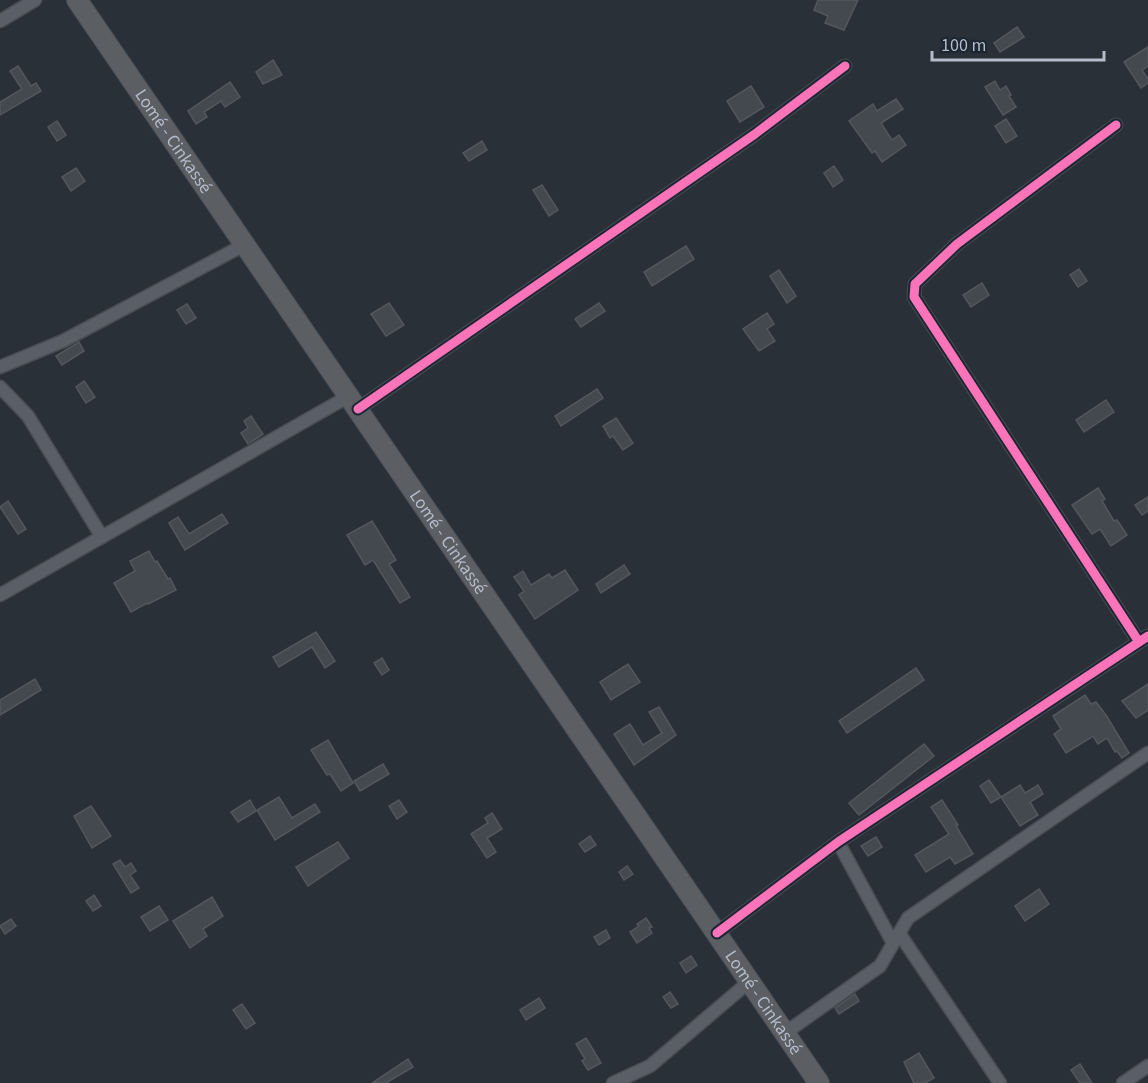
<svg xmlns="http://www.w3.org/2000/svg" width="1148" height="1083" font-family="'Source Sans 3',sans-serif">
<rect width="100%" height="100%" fill="#2a3038"/>
<!-- building -->
<g fill="#444950" stroke="#52575f" stroke-width="1.5">
<path d="M818,0H858L844,30L825,23L828,16L814,10Z"/>
<path d="M1017,27L1024,37L1000,52L994,43Z"/>
<path d="M1148,47V66L1142,70L1148,79V83L1141,88L1124,62Z"/>
<path d="M273,60L282,75L263,84L256,72Z"/>
<path d="M18,66L31,86L36,83L41,91L0,115V102L22,89L10,71Z"/>
<path d="M995,81L1000,90L1006,86L1011,95L1009,96L1016,107L1003,115L985,87Z"/>
<path d="M230,82L240,97L225,107L221,101L204,112L207,117L196,124L188,111Z"/>
<path d="M751,86L764,107L740,122L727,101Z"/>
<path d="M896,99L903,109L881,123L892,140L899,135L906,145L882,162L875,151L872,153L849,121L873,104L877,111Z"/>
<path d="M1006,119L1017,136L1006,143L995,126Z"/>
<path d="M57,121L66,135L57,141L48,127Z"/>
<path d="M482,141L487,150L469,161L463,153Z"/>
<path d="M834,166L843,180L833,187L824,173Z"/>
<path d="M76,168L85,181L71,191L62,177Z"/>
<path d="M542,185L558,210L549,216L533,190Z"/>
<path d="M686,246L694,259L652,286L644,272Z"/>
<path d="M1079,269L1087,281L1078,287L1070,275Z"/>
<path d="M779,270L796,296L787,303L770,276Z"/>
<path d="M982,283L989,295L971,307L963,295Z"/>
<path d="M389,303L404,325L386,336L371,314Z"/>
<path d="M599,303L605,311L581,327L575,319Z"/>
<path d="M187,304L196,318L186,324L177,310Z"/>
<path d="M767,313L774,324L767,329L775,341L759,351L743,329Z"/>
<path d="M79,342L84,351L62,365L56,356Z"/>
<path d="M84,381L95,397L86,403L76,387Z"/>
<path d="M597,389L603,398L561,426L555,416Z"/>
<path d="M1106,400L1114,412L1084,432L1076,420Z"/>
<path d="M251,416L263,434L248,444L241,433L248,428L244,421Z"/>
<path d="M616,418L633,443L623,450L613,436L610,438L603,426Z"/>
<path d="M1098,488L1105,499L1102,501L1114,521L1117,520L1127,535L1111,546L1100,529L1092,534L1072,505Z"/>
<path d="M1148,497V511L1142,515L1135,505Z"/>
<path d="M8,501L26,529L18,534L0,507Z"/>
<path d="M222,514L228,523L185,550L169,523L178,517L189,534Z"/>
<path d="M372,521L396,560L389,564L410,597L400,603L373,560L365,565L347,535Z"/>
<path d="M149,551L155,562L157,561L168,579L170,578L176,590L148,604L147,603L131,612L114,583L135,571L130,561Z"/>
<path d="M624,565L630,574L601,593L596,584Z"/>
<path d="M565,570L578,590L535,619L519,595L524,591L514,577L523,571L531,585L549,574L552,578Z"/>
<path d="M316,632L335,661L325,668L312,647L279,667L273,657Z"/>
<path d="M382,658L389,670L382,675L374,663Z"/>
<path d="M628,664L640,682L611,700L600,682Z"/>
<path d="M916,668L924,680L847,733L839,721Z"/>
<path d="M35,679L41,690L0,715V700Z"/>
<path d="M1148,684V710L1136,718L1122,701Z"/>
<path d="M1085,695L1091,704L1096,702L1106,715L1129,753L1122,758L1117,751L1115,752L1107,738L1098,744L1093,736L1066,753L1054,734L1061,729L1053,716Z"/>
<path d="M659,707L676,735L634,765L614,734L630,724L643,745L662,733L649,712Z"/>
<path d="M328,740L353,783L341,791L330,774L327,775L311,750Z"/>
<path d="M924,744L934,756L859,815L849,803Z"/>
<path d="M383,764L389,774L360,791L354,781Z"/>
<path d="M989,780L1001,797L991,803L980,786Z"/>
<path d="M1020,785L1025,793L1038,785L1043,794L1030,802L1038,815L1020,826L1001,797Z"/>
<path d="M279,797L292,818L315,804L320,812L275,840L257,810Z"/>
<path d="M250,800L256,811L238,822L231,812Z"/>
<path d="M399,800L407,812L397,819L389,806Z"/>
<path d="M942,800L958,825L956,826L973,854L955,864L950,857L926,872L915,855L949,834L931,807Z"/>
<path d="M91,806L111,836L92,848L74,816Z"/>
<path d="M492,813L502,829L487,838L496,852L487,858L471,834L488,823L485,818Z"/>
<path d="M590,836L596,845L585,852L579,844Z"/>
<path d="M876,837L882,847L868,856L861,846Z"/>
<path d="M338,842L349,858L308,886L296,867Z"/>
<path d="M120,860L125,867L131,863L136,871L130,875L139,888L131,893L113,864Z"/>
<path d="M627,866L633,874L624,880L619,872Z"/>
<path d="M1039,889L1049,904L1025,921L1015,906Z"/>
<path d="M94,895L101,906L93,911L86,901Z"/>
<path d="M212,897L223,916L203,929L207,936L190,948L173,921Z"/>
<path d="M159,906L168,920L150,931L141,917Z"/>
<path d="M646,918L652,927L649,928L652,933L637,943L630,932L639,926L637,924Z"/>
<path d="M11,919L16,926L5,934L0,926Z"/>
<path d="M606,930L610,938L599,945L594,937Z"/>
<path d="M691,956L697,965L686,973L680,963Z"/>
<path d="M670,992L678,1004L671,1008L663,997Z"/>
<path d="M855,994L859,1001L839,1014L835,1008Z"/>
<path d="M539,998L545,1008L526,1020L520,1010Z"/>
<path d="M242,1004L255,1023L246,1029L233,1010Z"/>
<path d="M586,1038L601,1063L588,1070L582,1061L585,1059L576,1044Z"/>
<path d="M919,1053L934,1078L925,1083H914L904,1062Z"/>
<path d="M408,1059L413,1067L386,1083H372Z"/>
<path d="M1080,1064L1092,1083H1080L1071,1070Z"/>
</g>
<g fill="none" stroke-linecap="round" stroke-linejoin="round">
<defs>
<g id="minor">
<path d="M0,21L35,0"/>
<path d="M1116,125L957,244L915,284L914,297L1139,642"/>
<path d="M0,367L63,341L244,245"/>
<path d="M0,387L28,416L102,537"/>
<path d="M358,409L755,134L845,66"/>
<path d="M0,595L349,396"/>
<path d="M838,842L893,943"/>
<path d="M717,933L838,842L1148,636"/>
<path d="M899,933L1000,1083"/>
<path d="M785,1033L880,966L908,918L1148,753"/>
<path d="M613,1083L650,1066L750,981"/>
<path d="M1123,1083L1148,1066"/>
</g>
<g id="trunk">
<path id="s1" d="M77,0L819,1083"/>
</g>
</defs>
<!-- minor casing -->
<use href="#minor" stroke="#484c53" stroke-width="15"/>
<!-- trunk casing -->
<use href="#trunk" stroke="#474c53" stroke-width="22"/>
<!-- minor -->
<use href="#minor" stroke="#5a5e66" stroke-width="12"/>
<!-- trunk -->
<use href="#trunk" stroke="#5b5f64" stroke-width="20"/>
<defs>
<g id="cycleway">
<path d="M1116,125L957,244L915,284L914,297L1139,642"/>
<path d="M358,409L755,134L845,66"/>
<path d="M717,933L838,842L1148,636"/>
</g>
</defs>
<!-- cycleway casing -->
<use href="#cycleway" stroke="#1d2633" stroke-width="13"/>
<!-- cycleway -->
<use href="#cycleway" stroke="#fb73b8" stroke-width="9"/>
</g>
<g text-anchor="middle" dominant-baseline="central" stroke-width="4.5" stroke-linejoin="round" paint-order="stroke">
<!-- street labels -->
<g font-size="18" fill="#b4bcc9" stroke="#1d2633">
<text stroke="none"><textPath href="#s1" startOffset="171">Lomé - Cinkassé</textPath></text>
<text stroke="none"><textPath href="#s1" startOffset="657">Lomé - Cinkassé</textPath></text>
<text stroke="none"><textPath href="#s1" startOffset="1215">Lomé - Cinkassé</textPath></text>
</g>
</g>
<!-- scale -->
<path d="M932 51v9h172v-9" fill="none" stroke="#b4bcc9" stroke-width="3"/>
<text x="941" y="51" font-size="18" fill="#b4bcc9" stroke="#1d2633" stroke-width="4.5" paint-order="stroke">100 m</text>
</svg>
